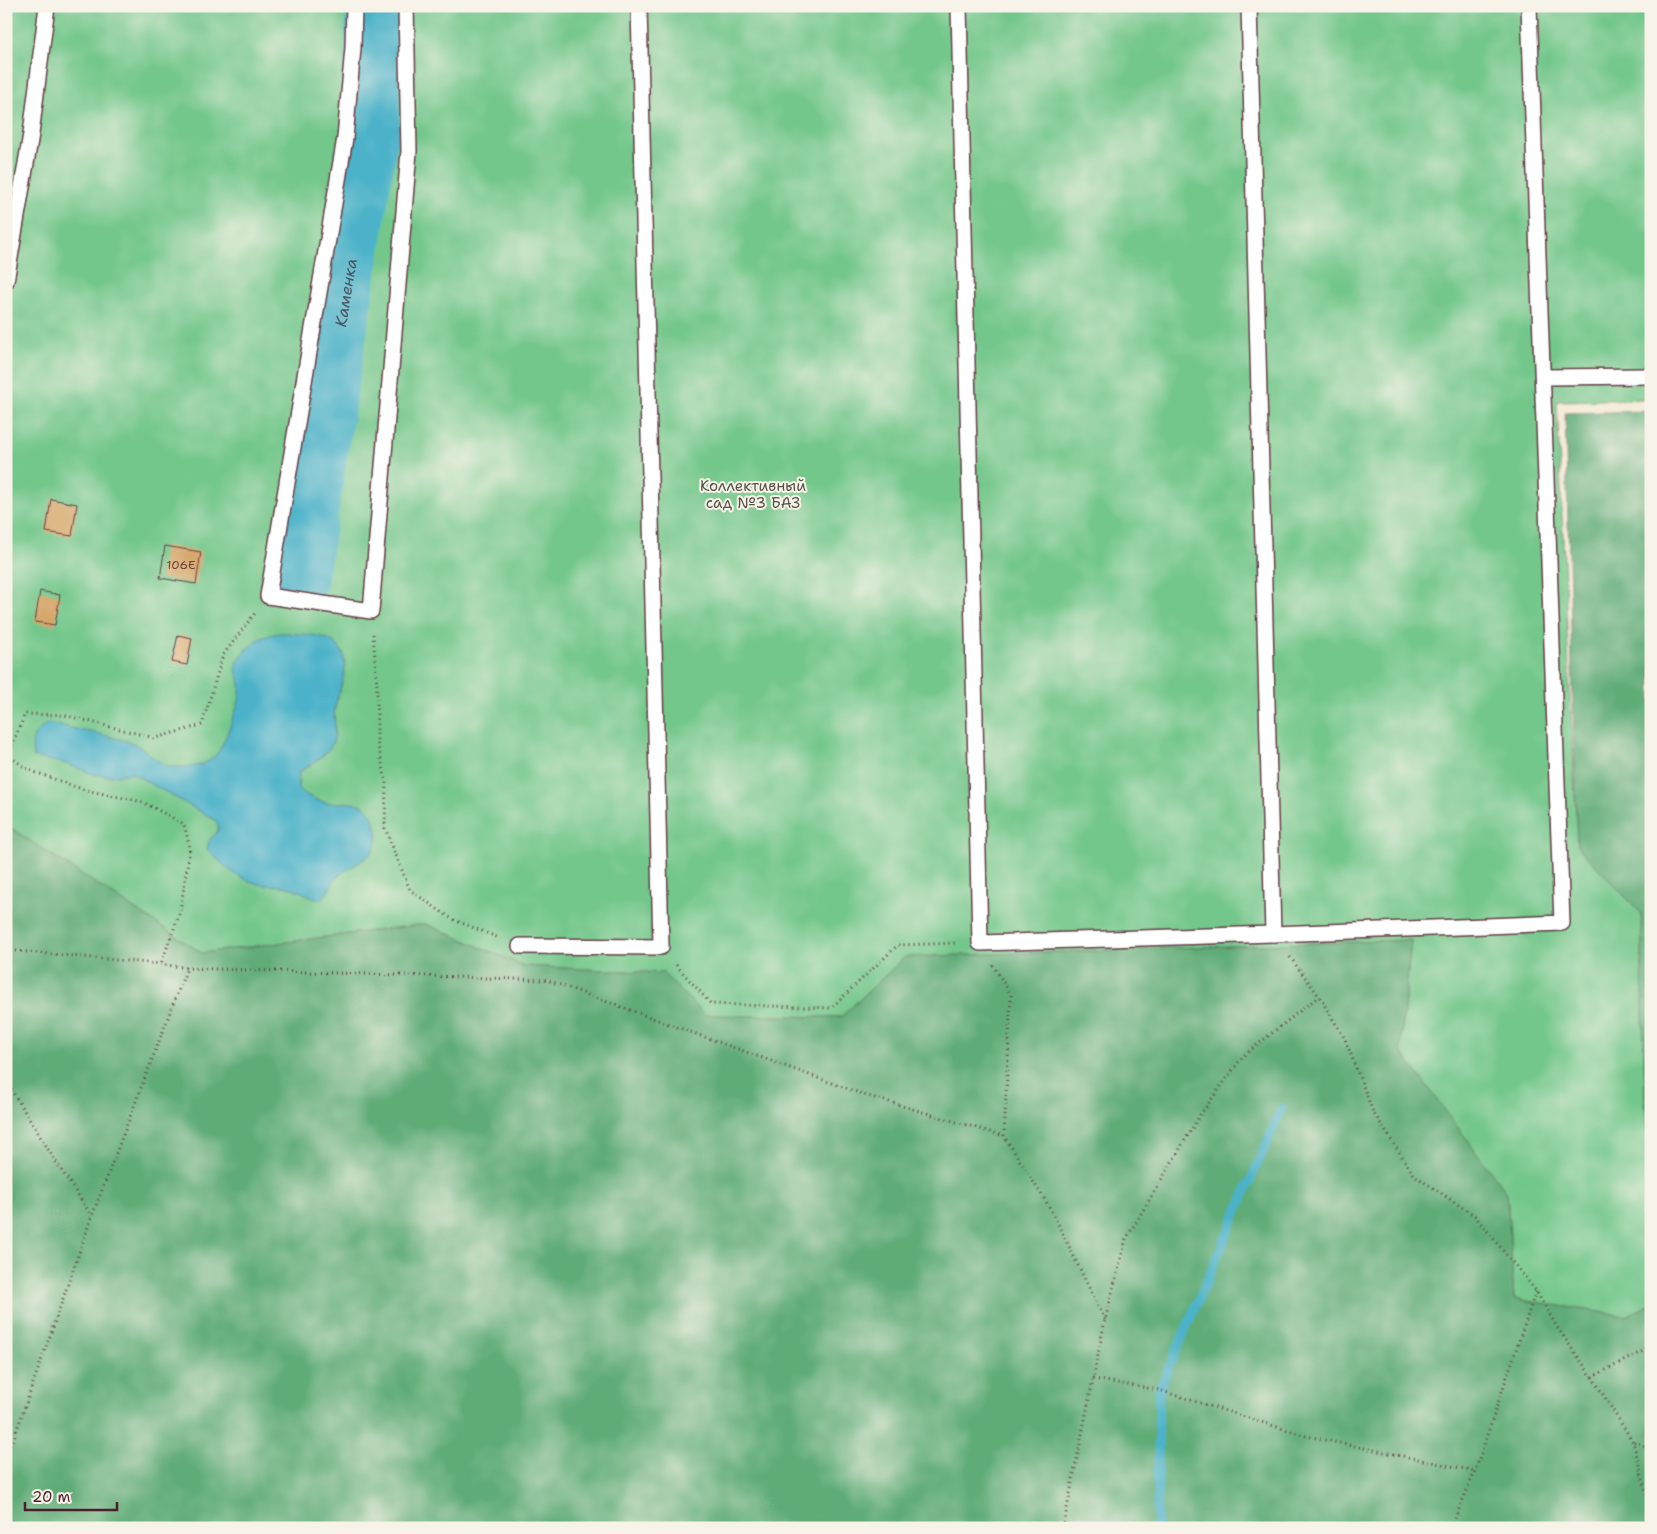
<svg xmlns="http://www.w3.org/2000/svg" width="1657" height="1534" font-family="'Shantell Sans',sans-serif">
<rect width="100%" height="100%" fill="#f7f3e8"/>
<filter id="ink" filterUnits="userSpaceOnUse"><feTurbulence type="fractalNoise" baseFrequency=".02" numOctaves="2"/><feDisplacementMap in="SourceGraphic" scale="10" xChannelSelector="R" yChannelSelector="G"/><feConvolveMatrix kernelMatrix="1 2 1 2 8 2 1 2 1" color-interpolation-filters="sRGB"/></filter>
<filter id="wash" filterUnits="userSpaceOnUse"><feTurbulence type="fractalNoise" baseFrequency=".0096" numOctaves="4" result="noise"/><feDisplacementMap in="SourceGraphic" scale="20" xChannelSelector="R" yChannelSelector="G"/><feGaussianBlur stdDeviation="1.12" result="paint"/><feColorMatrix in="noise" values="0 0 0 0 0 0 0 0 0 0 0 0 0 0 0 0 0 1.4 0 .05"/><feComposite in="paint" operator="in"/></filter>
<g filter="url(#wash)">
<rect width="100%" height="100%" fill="#f4e9d4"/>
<!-- green -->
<path fill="#73c78b" stroke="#5e735b" d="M6,6H1651V399L1557,401L1577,846L1641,913L1645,1100L1651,1162V1304L1626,1316L1514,1299L1507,1193L1400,1050L1411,940L905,957L841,1017L705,1015L663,973L524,966L426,924L202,953L6,825Z"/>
<!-- forest -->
<g fill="#5eac77" stroke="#546651">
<path d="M1651,411V1162L1645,1100L1641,913L1577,846L1565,413Z"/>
<path d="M6,825L202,953L426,924L524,966L663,973L705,1015L841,1017L905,957L1411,940L1400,1050L1507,1193L1514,1299L1626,1316L1651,1304V1528H6Z"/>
</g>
<!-- water -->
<path fill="#4bb2c9" stroke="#4a687a" d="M290,633C304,635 327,634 337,645C354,662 339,688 335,707C333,718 337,732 333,742C327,756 311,764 299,772L298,787C305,796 320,803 332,803C356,803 368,798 376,827C378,833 378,843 374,849C367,861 346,868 337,877C331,884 329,893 321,899C309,897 300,890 289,887C281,885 273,886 265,885C239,881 225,867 207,849L209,841L218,831V825L215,820L132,773L111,776L93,774L67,764L33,757C31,738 32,734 48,723C75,729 104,734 130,742C145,747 150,757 162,763C169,767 176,767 184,767C212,767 220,753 229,729C238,702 246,696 235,667C241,653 254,639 270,635C276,633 283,633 290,633Z"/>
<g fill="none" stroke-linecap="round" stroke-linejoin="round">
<!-- stream -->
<path stroke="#4bb2c9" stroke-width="9" d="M1157,1528L1159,1390L1282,1108"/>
<!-- river -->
<path stroke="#4bb2c9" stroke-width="55" id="s1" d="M300,578L372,127L373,6"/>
</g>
<g id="blocks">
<!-- building -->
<g fill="#d5a568">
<path d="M51,499L77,504L72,536L46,532Z"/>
<path d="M165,546L201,552L196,584L160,578Z"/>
<path d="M40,591L60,595L55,625L35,622Z"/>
<path d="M178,635L192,638L187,665L172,662Z"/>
</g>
</g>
</g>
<g filter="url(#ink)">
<use href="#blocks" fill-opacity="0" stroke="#643d44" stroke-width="1"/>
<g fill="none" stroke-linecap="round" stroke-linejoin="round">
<defs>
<g id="service">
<path d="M354,6L353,48L345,138L268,596L371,611L409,151L406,6"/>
<path d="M959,6L980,943L1273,934L1562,923L1529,6"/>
<path d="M1249,6L1273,934"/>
<path d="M6,281L31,134L47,6"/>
<path d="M1543,377L1651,376"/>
<path d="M520,946L661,947L639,6"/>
</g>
</defs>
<!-- service casing -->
<use href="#service" stroke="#643d44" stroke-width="18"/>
<!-- path -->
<g stroke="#643d44" stroke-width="3" stroke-dasharray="1 4" stroke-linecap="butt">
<path d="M373,634L377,685V741L386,781L385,828L410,890L452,919L499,938"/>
<path d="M6,754L29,770L85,790L143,802L184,824L190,848L180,912L161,964"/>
<path d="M8,755L25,714L64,715L155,738L202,725L223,655L255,613"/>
<path d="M6,950L161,964L187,968L547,980L865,1095L1004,1136"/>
<path d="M1290,957L1319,996L1345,1039L1373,1112L1414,1175L1475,1216L1536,1291L1557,1327L1592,1377L1633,1442L1651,1510"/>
<path d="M676,965L711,1004L831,1008L898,945L957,943"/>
<path d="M993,965L1011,995L1004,1136L1049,1206L1105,1320"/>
<path d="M6,1081L54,1159L92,1216"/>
<path d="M1592,1377L1651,1347"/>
<path d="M1093,1379L1159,1390L1306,1436L1475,1471"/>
<path d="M1634,1442L1651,1448"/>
<path d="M6,1454L15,1435L92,1216L187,968"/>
<path d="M1063,1528L1105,1320L1126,1239L1200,1115L1243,1056L1319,996"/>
<path d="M1451,1528L1475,1471L1536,1291"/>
</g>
<!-- service -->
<use href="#service" stroke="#fff" stroke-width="15"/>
</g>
</g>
<g text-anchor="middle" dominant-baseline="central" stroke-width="4" stroke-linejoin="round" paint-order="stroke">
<!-- number labels -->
<g font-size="12" fill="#6d403a">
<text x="181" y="565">106Е</text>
</g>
<!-- park labels -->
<g font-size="15" fill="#565148" stroke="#f7f3e8">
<text x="753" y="486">Коллективный<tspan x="753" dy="17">сад №3 БАЗ</tspan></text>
</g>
<!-- water labels -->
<g font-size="16" font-style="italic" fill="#4a5262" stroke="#f7f3e8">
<text stroke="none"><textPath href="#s1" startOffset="289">Каменка</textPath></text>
</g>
</g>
<!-- margin -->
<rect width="1657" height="1534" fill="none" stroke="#f7f3e8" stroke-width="25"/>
<!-- scale -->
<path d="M25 1502v8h92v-8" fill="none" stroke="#4a1f2b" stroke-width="2.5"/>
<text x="32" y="1502" font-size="15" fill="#4a1f2b" stroke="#f7f3e8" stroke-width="4" paint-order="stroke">20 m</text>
</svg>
